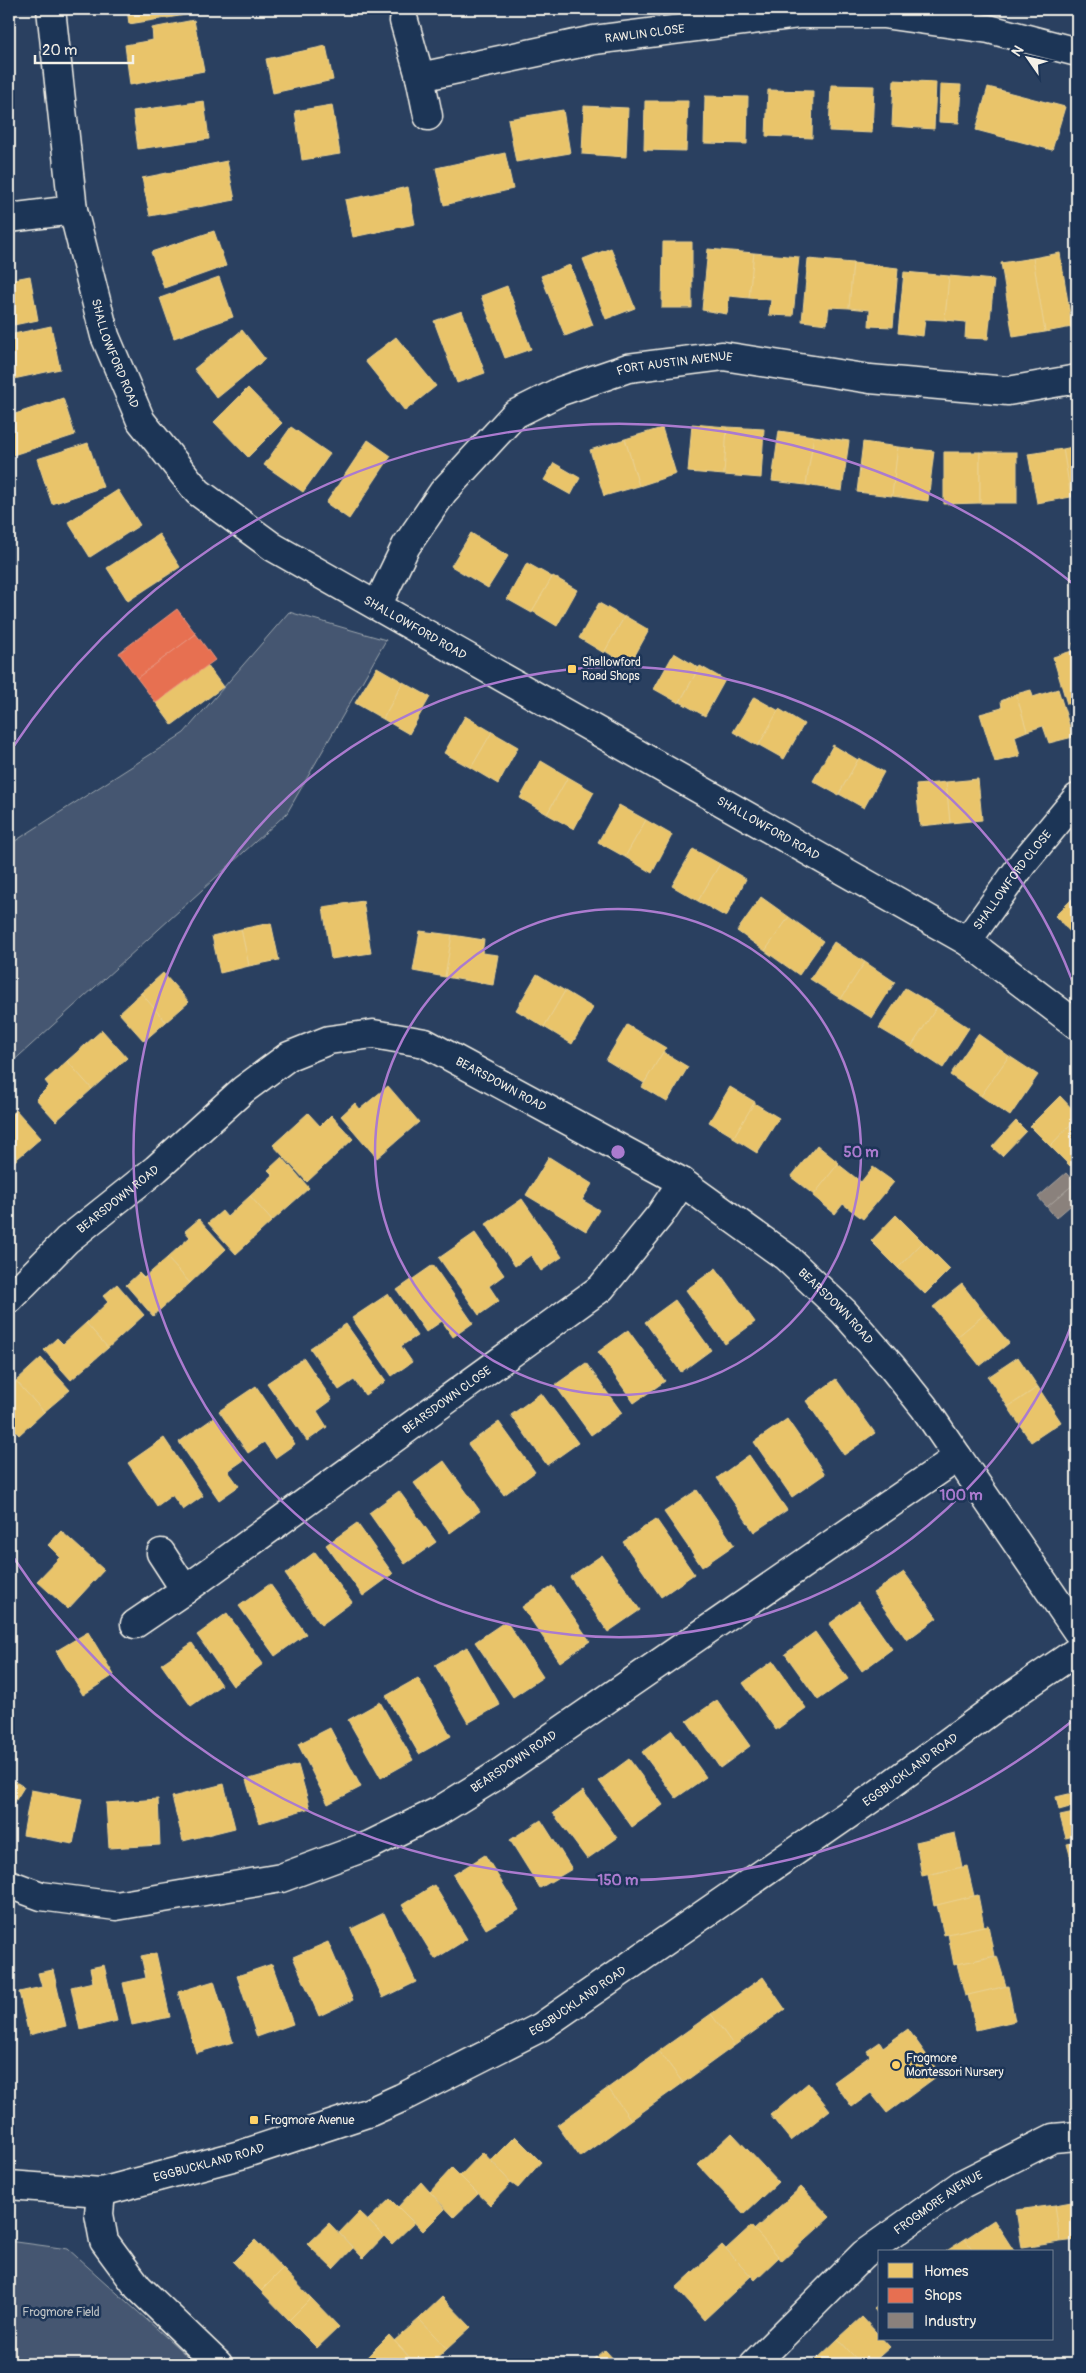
<svg xmlns="http://www.w3.org/2000/svg" width="1086" height="2373" font-family="Pangolin,sans-serif">
<rect width="100%" height="100%" fill="#2a4060"/>
<filter id="ink" filterUnits="userSpaceOnUse"><feTurbulence type="fractalNoise" baseFrequency=".02" numOctaves="2"/><feDisplacementMap in="SourceGraphic" scale="10" xChannelSelector="R" yChannelSelector="G"/><feConvolveMatrix kernelMatrix="1 2 1 2 8 2 1 2 1" color-interpolation-filters="sRGB"/></filter>
<g filter="url(#ink)">
<!-- green -->
<g fill="#445771" stroke="#9ca4ac">
<path d="M289,612L386,640L287,813L9,1065V845L184,733Z"/>
<path d="M9,2241L68,2249L196,2364H9Z"/>
</g>
<!-- homes -->
<g fill="#e9c46a" stroke="#ecd290">
<path d="M127,9H192V14L129,24Z"/>
<path d="M194,20L204,71L130,85L125,45L153,40L152,28Z"/>
<path d="M326,46L333,80L273,93L266,59Z"/>
<path d="M894,80L936,82L934,129L892,126Z"/>
<path d="M940,84L961,85L959,123L939,122Z"/>
<path d="M831,85L874,86L872,133L829,131Z"/>
<path d="M988,87L1065,107L1052,150L976,130Z"/>
<path d="M768,90L813,91L812,138L766,136Z"/>
<path d="M705,96L748,97L747,144L704,143Z"/>
<path d="M204,101L209,139L138,149L133,111Z"/>
<path d="M645,101H688L686,151L644,150Z"/>
<path d="M332,105L340,154L302,160L295,111Z"/>
<path d="M584,106L628,108L626,157L582,154Z"/>
<path d="M563,110L570,153L516,162L508,119Z"/>
<path d="M505,153L513,189L444,205L436,168Z"/>
<path d="M227,161L235,200L150,216L142,178Z"/>
<path d="M408,187L415,224L353,237L345,200Z"/>
<path d="M214,231L226,266L164,288L151,252Z"/>
<path d="M663,242H692V308H662Z"/>
<path d="M611,248L635,308L606,319L583,259Z"/>
<path d="M708,249L754,253L749,298L729,296L727,314L702,310Z"/>
<path d="M754,253L799,257L793,316L769,315L771,300L749,298Z"/>
<path d="M1060,253L1072,327L1045,332L1033,258Z"/>
<path d="M1033,258L1045,332L1013,337L1001,263Z"/>
<path d="M808,259L853,263L849,308L829,307L827,324L802,321Z"/>
<path d="M853,263L898,268L893,327L869,326L870,310L849,308Z"/>
<path d="M570,265L593,325L565,336L541,276Z"/>
<path d="M904,272L949,276L945,320L925,319L923,336L898,333Z"/>
<path d="M30,276L38,320L9,326V280Z"/>
<path d="M949,276L994,280L988,339L965,338L966,322L945,320Z"/>
<path d="M219,277L233,317L174,338L160,298Z"/>
<path d="M507,286L531,349L505,358L481,296Z"/>
<path d="M462,311L485,373L457,383L434,321Z"/>
<path d="M51,326L60,369L9,380V335Z"/>
<path d="M242,330L265,359L217,398L194,369Z"/>
<path d="M396,337L436,386L405,411L365,361Z"/>
<path d="M248,388L282,423L248,457L214,422Z"/>
<path d="M63,398L75,435L10,456L9,416Z"/>
<path d="M692,424L727,427L724,475L688,472Z"/>
<path d="M291,427L330,454L303,492L264,465Z"/>
<path d="M727,427L764,429L761,478L724,475Z"/>
<path d="M662,428L676,474L639,486L625,439Z"/>
<path d="M779,431L814,436L806,485L772,481Z"/>
<path d="M814,436L849,441L842,491L806,485Z"/>
<path d="M625,439L639,486L604,496L590,450Z"/>
<path d="M368,440L391,456L349,519L326,503Z"/>
<path d="M863,442L898,447L892,496L857,492Z"/>
<path d="M88,443L103,487L52,504L37,459Z"/>
<path d="M1077,446V496L1071,497L1063,449Z"/>
<path d="M898,447L934,451L928,501L892,496Z"/>
<path d="M1063,449L1071,497L1037,503L1028,454Z"/>
<path d="M944,452H980V503L944,504Z"/>
<rect x="980" y="452" width="37" height="51"/>
<path d="M554,463L580,478L571,495L544,480Z"/>
<path d="M118,490L140,525L90,557L68,522Z"/>
<path d="M471,533L508,556L488,588L451,566Z"/>
<path d="M159,534L180,567L128,601L107,568Z"/>
<path d="M527,563L552,577L532,613L507,599Z"/>
<path d="M553,576L577,590L557,626L532,611Z"/>
<path d="M599,603L624,617L604,653L579,638Z"/>
<path d="M625,616L649,630L629,666L605,651Z"/>
<path d="M1077,641V702L1067,704L1053,657L1075,650L1073,643Z"/>
<path d="M674,653L699,668L679,703L654,689Z"/>
<path d="M207,665L223,687L172,725L156,703Z"/>
<path d="M700,666L725,680L705,716L680,702Z"/>
<path d="M377,667L403,682L383,719L355,703Z"/>
<path d="M403,682L430,697L409,734L383,719Z"/>
<path d="M1058,689L1073,737L1049,743L1043,726L1027,731L1016,694L1031,690L1033,697Z"/>
<path d="M1016,694L1027,731L1015,736L1020,756L995,762L980,714L1002,708L1001,701Z"/>
<path d="M754,697L779,711L758,746L733,732Z"/>
<path d="M779,709L804,724L784,759L759,745Z"/>
<path d="M465,716L492,732L471,768L444,753Z"/>
<path d="M492,732L518,747L498,784L471,768Z"/>
<path d="M833,745L858,760L838,795L813,781Z"/>
<path d="M859,758L884,772L864,808L839,794Z"/>
<path d="M541,761L568,777L547,814L520,798Z"/>
<path d="M568,777L594,792L574,829L547,814Z"/>
<path d="M978,779L982,820L950,823L946,782Z"/>
<path d="M946,782L950,823L920,826L916,785Z"/>
<path d="M619,805L646,820L625,857L598,842Z"/>
<path d="M646,820L672,835L652,873L625,857Z"/>
<path d="M693,849L720,864L698,901L672,886Z"/>
<path d="M720,864L746,879L726,917L698,901Z"/>
<path d="M1077,894V939L1055,916Z"/>
<path d="M761,897L789,917L765,951L737,931Z"/>
<path d="M363,901L371,953L331,959L323,907Z"/>
<path d="M789,917L823,941L799,975L765,951Z"/>
<path d="M271,923L279,960L249,966L241,929Z"/>
<path d="M241,929L249,966L220,973L212,936Z"/>
<path d="M420,931L452,935L445,977L413,971Z"/>
<path d="M452,935L484,940L482,953L498,955L493,985L445,977Z"/>
<path d="M834,942L865,962L841,999L810,979Z"/>
<path d="M865,962L895,982L872,1018L841,999Z"/>
<path d="M163,973L189,1002L166,1022L141,993Z"/>
<path d="M537,974L565,991L544,1027L516,1010Z"/>
<path d="M905,988L937,1007L911,1047L879,1028Z"/>
<path d="M565,991L593,1008L572,1044L544,1027Z"/>
<path d="M141,993L166,1022L144,1041L119,1013Z"/>
<path d="M937,1007L969,1028L943,1068L911,1047Z"/>
<path d="M627,1025L666,1048L644,1083L606,1060Z"/>
<path d="M102,1030L127,1058L92,1089L67,1061Z"/>
<path d="M978,1034L1009,1056L981,1096L950,1075Z"/>
<path d="M663,1052L688,1067L667,1102L642,1087Z"/>
<path d="M1009,1056L1038,1075L1010,1116L981,1096Z"/>
<path d="M67,1061L92,1089L56,1121L36,1099L49,1086L45,1081Z"/>
<path d="M388,1086L419,1122L377,1158L341,1116L355,1103L360,1109Z"/>
<path d="M730,1087L755,1102L734,1137L709,1122Z"/>
<path d="M1060,1096L1077,1114V1118L1050,1146L1030,1126Z"/>
<path d="M754,1103L779,1118L757,1153L733,1138Z"/>
<path d="M16,1110L41,1138L18,1158L9,1147V1116Z"/>
<path d="M308,1113L320,1126L331,1115L353,1139L307,1182L273,1145Z"/>
<path d="M1077,1118V1159L1070,1166L1050,1146Z"/>
<path d="M1016,1121L1026,1131L1002,1156L992,1147Z"/>
<path d="M817,1145L839,1163L814,1195L791,1177Z"/>
<path d="M9,1147L18,1158L9,1166Z"/>
<path d="M282,1157L309,1188L272,1221L250,1196L273,1175L268,1170Z"/>
<path d="M549,1157L592,1184L582,1200L599,1210L586,1231L526,1195Z"/>
<path d="M838,1164L861,1182L873,1167L894,1182L863,1219L843,1204L835,1214L813,1196Z"/>
<path d="M250,1196L272,1221L236,1254L208,1223L222,1211L227,1217Z"/>
<path d="M522,1199L562,1257L541,1271L531,1255L515,1266L486,1224Z"/>
<path d="M896,1215L923,1242L898,1268L871,1241Z"/>
<path d="M199,1219L226,1249L190,1283L167,1258L190,1237L185,1231Z"/>
<path d="M475,1233L504,1275L489,1286L499,1301L479,1315L439,1258Z"/>
<path d="M923,1242L950,1269L925,1294L898,1268Z"/>
<path d="M167,1258L190,1283L153,1316L126,1285L139,1273L144,1278Z"/>
<path d="M433,1265L473,1323L453,1337L442,1321L426,1332L397,1290Z"/>
<path d="M716,1268L755,1322L725,1344L686,1290Z"/>
<path d="M117,1284L144,1315L108,1348L86,1323L108,1302L103,1296Z"/>
<path d="M962,1284L985,1314L957,1337L933,1307Z"/>
<path d="M388,1294L417,1336L401,1346L412,1362L392,1376L352,1318Z"/>
<path d="M675,1300L711,1350L681,1372L645,1322Z"/>
<path d="M985,1314L1009,1343L980,1366L957,1337Z"/>
<path d="M86,1323L108,1348L71,1380L44,1350L57,1338L63,1344Z"/>
<path d="M346,1324L386,1381L365,1395L354,1380L339,1390L310,1348Z"/>
<path d="M628,1330L665,1381L634,1403L598,1352Z"/>
<path d="M1018,1357L1038,1387L1008,1407L988,1377Z"/>
<path d="M41,1358L70,1390L44,1412L16,1381Z"/>
<path d="M304,1358L332,1400L317,1411L327,1427L307,1441L267,1383Z"/>
<path d="M586,1363L622,1413L591,1435L555,1385Z"/>
<path d="M836,1379L875,1433L844,1455L806,1401Z"/>
<path d="M16,1381L44,1412L19,1435L9,1424V1387Z"/>
<path d="M256,1386L295,1444L275,1458L264,1442L248,1453L219,1411Z"/>
<path d="M1038,1387L1061,1422L1031,1442L1008,1407Z"/>
<path d="M541,1393L578,1443L547,1465L511,1415Z"/>
<path d="M215,1417L244,1460L228,1471L239,1486L219,1500L179,1442Z"/>
<path d="M787,1419L825,1474L792,1497L754,1442Z"/>
<path d="M499,1422L535,1472L504,1495L468,1444Z"/>
<path d="M164,1438L203,1496L183,1510L172,1495L157,1506L128,1463Z"/>
<path d="M749,1455L787,1510L754,1532L717,1478Z"/>
<path d="M444,1461L480,1511L450,1533L414,1483Z"/>
<path d="M697,1490L734,1545L702,1567L664,1512Z"/>
<path d="M399,1491L436,1542L405,1564L369,1513Z"/>
<path d="M656,1519L694,1574L661,1597L623,1542Z"/>
<path d="M357,1523L393,1574L363,1596L326,1545Z"/>
<path d="M61,1531L104,1570L68,1609L37,1581L60,1557L48,1545Z"/>
<path d="M315,1552L352,1602L321,1625L285,1574Z"/>
<path d="M602,1555L640,1610L608,1632L570,1577Z"/>
<path d="M904,1572L937,1618L907,1640L873,1593Z"/>
<path d="M270,1584L306,1634L275,1656L239,1606Z"/>
<path d="M552,1586L590,1641L560,1662L522,1607Z"/>
<path d="M859,1602L892,1649L862,1671L829,1624Z"/>
<path d="M227,1613L263,1664L233,1686L197,1635Z"/>
<path d="M506,1621L543,1677L513,1697L475,1642Z"/>
<path d="M88,1632L114,1675L83,1695L56,1651Z"/>
<path d="M815,1632L848,1679L818,1700L785,1654Z"/>
<path d="M192,1643L221,1685L191,1706L161,1664Z"/>
<path d="M467,1647L500,1705L468,1723L435,1665Z"/>
<path d="M773,1661L806,1708L776,1730L743,1683Z"/>
<path d="M418,1678L451,1736L419,1754L386,1696Z"/>
<path d="M717,1700L750,1746L720,1768L687,1721Z"/>
<path d="M380,1702L413,1760L381,1778L348,1720Z"/>
<path d="M330,1728L361,1787L328,1804L298,1744Z"/>
<path d="M672,1730L706,1777L676,1798L642,1752Z"/>
<path d="M629,1759L663,1805L632,1827L599,1781Z"/>
<path d="M298,1765L310,1808L259,1823L246,1780Z"/>
<path d="M9,1778L24,1787L9,1811Z"/>
<path d="M224,1784L235,1828L183,1841L172,1797Z"/>
<path d="M31,1790L82,1799L73,1844L23,1835Z"/>
<path d="M583,1791L617,1838L587,1859L553,1813Z"/>
<path d="M1077,1792V1805L1059,1810L1056,1797Z"/>
<path d="M158,1799L160,1845L109,1848L106,1803Z"/>
<path d="M1074,1813L1077,1823V1835L1066,1838L1060,1816Z"/>
<path d="M541,1820L572,1869L540,1888L510,1840Z"/>
<path d="M955,1833L962,1867L922,1876L916,1842Z"/>
<path d="M1077,1842V1865L1073,1866L1067,1844Z"/>
<path d="M485,1855L519,1910L486,1929L453,1875Z"/>
<path d="M967,1866L974,1896L934,1906L928,1875Z"/>
<path d="M434,1885L467,1939L435,1959L402,1905Z"/>
<path d="M978,1895L984,1926L944,1935L937,1905Z"/>
<path d="M384,1913L416,1982L383,1998L351,1929Z"/>
<path d="M988,1925L994,1956L954,1965L948,1934Z"/>
<path d="M328,1942L353,2000L319,2016L293,1957Z"/>
<path d="M156,1953L170,2017L132,2025L123,1983L146,1978L141,1956Z"/>
<path d="M997,1956L1006,1986L965,1996L957,1964Z"/>
<path d="M272,1964L293,2024L257,2037L237,1976Z"/>
<path d="M104,1965L117,2021L80,2030L71,1987L93,1982L90,1968Z"/>
<path d="M53,1970L66,2026L29,2035L19,1992L42,1987L38,1973Z"/>
<path d="M763,1977L785,2009L734,2046L711,2014Z"/>
<path d="M214,1981L233,2042L196,2053L178,1992Z"/>
<path d="M1008,1986L1015,2021L976,2030L968,1995Z"/>
<path d="M9,2008L14,2033L9,2034Z"/>
<path d="M711,2014L734,2046L683,2083L659,2051Z"/>
<path d="M908,2029L940,2074L887,2113L871,2093L852,2107L834,2082L870,2056L867,2051L880,2042L883,2047Z"/>
<path d="M659,2051L683,2083L631,2120L608,2088Z"/>
<path d="M808,2083L830,2110L791,2141L770,2115Z"/>
<path d="M608,2088L631,2120L580,2157L557,2125Z"/>
<path d="M732,2133L778,2182L744,2214L698,2165Z"/>
<path d="M515,2136L541,2162L518,2188L511,2183L491,2160Z"/>
<path d="M483,2152L511,2183L490,2205L460,2176Z"/>
<path d="M452,2168L478,2194L454,2217L430,2192Z"/>
<path d="M421,2182L445,2209L423,2231L398,2207Z"/>
<path d="M801,2187L830,2217L782,2261L754,2230Z"/>
<path d="M390,2199L414,2223L392,2244L368,2220Z"/>
<path d="M1077,2201V2240L1060,2242L1055,2205Z"/>
<path d="M1055,2205L1060,2242L1022,2248L1016,2210Z"/>
<path d="M359,2212L384,2236L363,2258L339,2233Z"/>
<path d="M994,2220L1014,2251L974,2252L965,2239Z"/>
<path d="M329,2223L353,2248L333,2269L307,2244Z"/>
<path d="M751,2226L779,2257L755,2280L726,2249Z"/>
<path d="M965,2239L974,2252H945Z"/>
<path d="M255,2240L283,2269L261,2291L233,2262Z"/>
<path d="M722,2245L751,2276L704,2320L676,2288Z"/>
<path d="M283,2269L311,2298L289,2320L261,2291Z"/>
<path d="M442,2297L471,2327L447,2349L419,2319Z"/>
<path d="M311,2298L339,2327L317,2348L289,2320Z"/>
<path d="M880,2305V2316L874,2309Z"/>
<path d="M862,2317L890,2347L871,2364H861L838,2339Z"/>
<path d="M419,2319L447,2349L431,2364H416L394,2341Z"/>
<path d="M389,2335L410,2358L403,2364H366L363,2361Z"/>
<path d="M838,2339L861,2364H818L815,2361Z"/>
<path d="M605,2350L618,2364H589Z"/>
</g>
<!-- shops -->
<g fill="#e76f51" stroke="#eb967e">
<path d="M177,609L196,634L137,678L119,653Z"/>
<path d="M196,634L215,660L156,703L137,678Z"/>
</g>
<!-- industry -->
<g fill="#8a817c" stroke="#aaa39c">
<path d="M1066,1173L1075,1183L1047,1207L1038,1197Z"/>
<path d="M1075,1183L1077,1186V1200L1056,1218L1047,1207Z"/>
</g>
<g fill="none" stroke-linecap="round" stroke-linejoin="round">
<defs>
<g id="minor">
<path id="s1" d="M51,9L73,210L105,336L141,421L198,492L273,547L967,941L1077,1025"/>
<path d="M404,21L420,77L428,116"/>
<path id="s2" d="M420,77L594,40L798,14H883L989,29L1077,52"/>
<path d="M9,218L73,210"/>
<path id="s3" d="M378,604L406,546L443,492L515,414L561,391L628,368L723,356L870,379L1008,391L1077,379"/>
<path id="s4" d="M967,941L1023,863L1077,798"/>
<path id="s5" d="M9,1299L67,1240L156,1169L243,1090L289,1056L329,1040L373,1034L425,1043L682,1182L786,1257L844,1312L892,1367L924,1407L958,1457L494,1777L439,1811L370,1845L281,1878L116,1906L41,1896L9,1884"/>
<path d="M958,1457L1077,1631"/>
<path d="M161,1553L185,1590"/>
<path id="s6" d="M135,1624L185,1590L601,1288L660,1215L682,1182"/>
<path id="s7" d="M9,2185L101,2192L240,2155L370,2112L401,2098L541,2027L875,1796L1011,1696L1077,1651"/>
<path d="M101,2192L99,2214L104,2241L138,2287L218,2364"/>
<path id="s8" d="M754,2364L864,2254L962,2184L1053,2138L1077,2136"/>
</g>
</defs>
<!-- minor casing -->
<use href="#minor" stroke="#f4f1e8" stroke-width="31"/>
<!-- minor -->
<use href="#minor" stroke="#1d3557" stroke-width="28"/>
</g>
</g>
<!-- distance rings -->
<g fill="none" stroke="#ab7bcf" stroke-width="2.5">
<circle cx="618" cy="1152" r="243"/>
<path d="M1077 1310A485 485 0 1 1 1077 994"/>
<path d="M1076 1718A728 728 0 0 1 11 1554M11 750A728 728 0 0 1 1076 586"/>
</g>
<!-- markers -->
<g fill="#ffd166" stroke="#1d3557" stroke-width="2">
<rect x="567" y="664" width="10" height="10" rx="2.5"/>
<circle cx="896" cy="2065" r="5"/>
<rect x="249" y="2115" width="10" height="10" rx="2.5"/>
</g>
<g text-anchor="middle" dominant-baseline="central" stroke-width="5" stroke-linejoin="round" paint-order="stroke">
<!-- street labels -->
<g font-size="12" fill="#f4f1e8" stroke="#1d3557">
<text stroke="none"><textPath href="#s2" startOffset="229">RAWLIN CLOSE</textPath></text>
<text stroke="none"><textPath href="#s1" startOffset="352">SHALLOWFORD ROAD</textPath></text>
<text stroke="none"><textPath href="#s3" startOffset="405">FORT AUSTIN AVENUE</textPath></text>
<text stroke="none"><textPath href="#s1" startOffset="772">SHALLOWFORD ROAD</textPath></text>
<text stroke="none"><textPath href="#s1" startOffset="1178">SHALLOWFORD ROAD</textPath></text>
<text stroke="none"><textPath href="#s4" startOffset="76">SHALLOWFORD CLOSE</textPath></text>
<text stroke="none"><textPath href="#s5" startOffset="598">BEARSDOWN ROAD</textPath></text>
<text stroke="none"><textPath href="#s5" startOffset="148">BEARSDOWN ROAD</textPath></text>
<text stroke="none"><textPath href="#s5" startOffset="1002">BEARSDOWN ROAD</textPath></text>
<text stroke="none"><textPath href="#s6" startOffset="384">BEARSDOWN CLOSE</textPath></text>
<text transform="translate(514 1762) rotate(-34)">BEARSDOWN ROAD</text>
<text stroke="none"><textPath href="#s7" startOffset="1014">EGGBUCKLAND ROAD</textPath></text>
<text stroke="none"><textPath href="#s7" startOffset="609">EGGBUCKLAND ROAD</textPath></text>
<text stroke="none"><textPath href="#s7" startOffset="204">EGGBUCKLAND ROAD</textPath></text>
<text stroke="none"><textPath href="#s8" startOffset="246">FROGMORE AVENUE</textPath></text>
</g>
<!-- poi labels -->
<g font-size="12" fill="#f4f1e8" stroke="#1d3557" text-anchor="start">
<text x="582" y="662">Shallowford<tspan x="582" dy="14">Road Shops</tspan></text>
<text x="906" y="2058">Frogmore<tspan x="906" dy="14">Montessori Nursery</tspan></text>
<text x="264" y="2120">Frogmore Avenue</text>
</g>
<!-- park labels -->
<g font-size="12" fill="#bfc3c4" stroke="#1d3557">
<text x="61" y="2312">Frogmore Field</text>
</g>
</g>
<circle cx="618" cy="1152" r="8" fill="#ab7bcf" stroke="#1d3557" stroke-width="2.5"/>
<g font-size="15" text-anchor="middle" font-weight="bold" fill="#ab7bcf" stroke="#1d3557" stroke-width="5" stroke-linejoin="round" paint-order="stroke">
<text x="861" y="1157">50 m</text>
<text x="961" y="1500">100 m</text>
<text x="618" y="1885">150 m</text>
</g>
<!-- margin -->
<rect width="1086" height="2373" fill="none" stroke="#1d3557" stroke-width="30"/>
<rect x="15" y="15" width="1056" height="2343" fill="none" stroke="#f4f1e8" stroke-width="2" filter="url(#ink)"/>
<!-- legend -->
<rect x="878" y="2250" width="175" height="90" fill="#1d3557" stroke="#738091"/>
<rect x="888" y="2263" width="25" height="15" fill="#e9c46a" stroke="#738091"/>
<text x="924" y="2276" font-size="15" fill="#f4f1e8">Homes</text>
<rect x="888" y="2288" width="25" height="15" fill="#e76f51" stroke="#738091"/>
<text x="924" y="2300" font-size="15" fill="#f4f1e8">Shops</text>
<rect x="888" y="2313" width="25" height="15" fill="#8a817c" stroke="#738091"/>
<text x="924" y="2326" font-size="15" fill="#f4f1e8">Industry</text>
<!-- north arrow -->
<g transform="translate(1028 58) rotate(304)" stroke="#1d3557" stroke-width="4" paint-order="stroke">
<path d="M0-4L9 19L0 12L-9 19Z" fill="#f4f1e8"/>
<text y="-8" font-size="14" font-weight="bold" text-anchor="middle" fill="#f4f1e8">N</text>
</g>
<!-- scale -->
<path d="M35 55v8h98v-8" fill="none" stroke="#f4f1e8" stroke-width="2.5"/>
<text x="42" y="55" font-size="15" fill="#f4f1e8" stroke="#1d3557" stroke-width="4" paint-order="stroke">20 m</text>
</svg>
